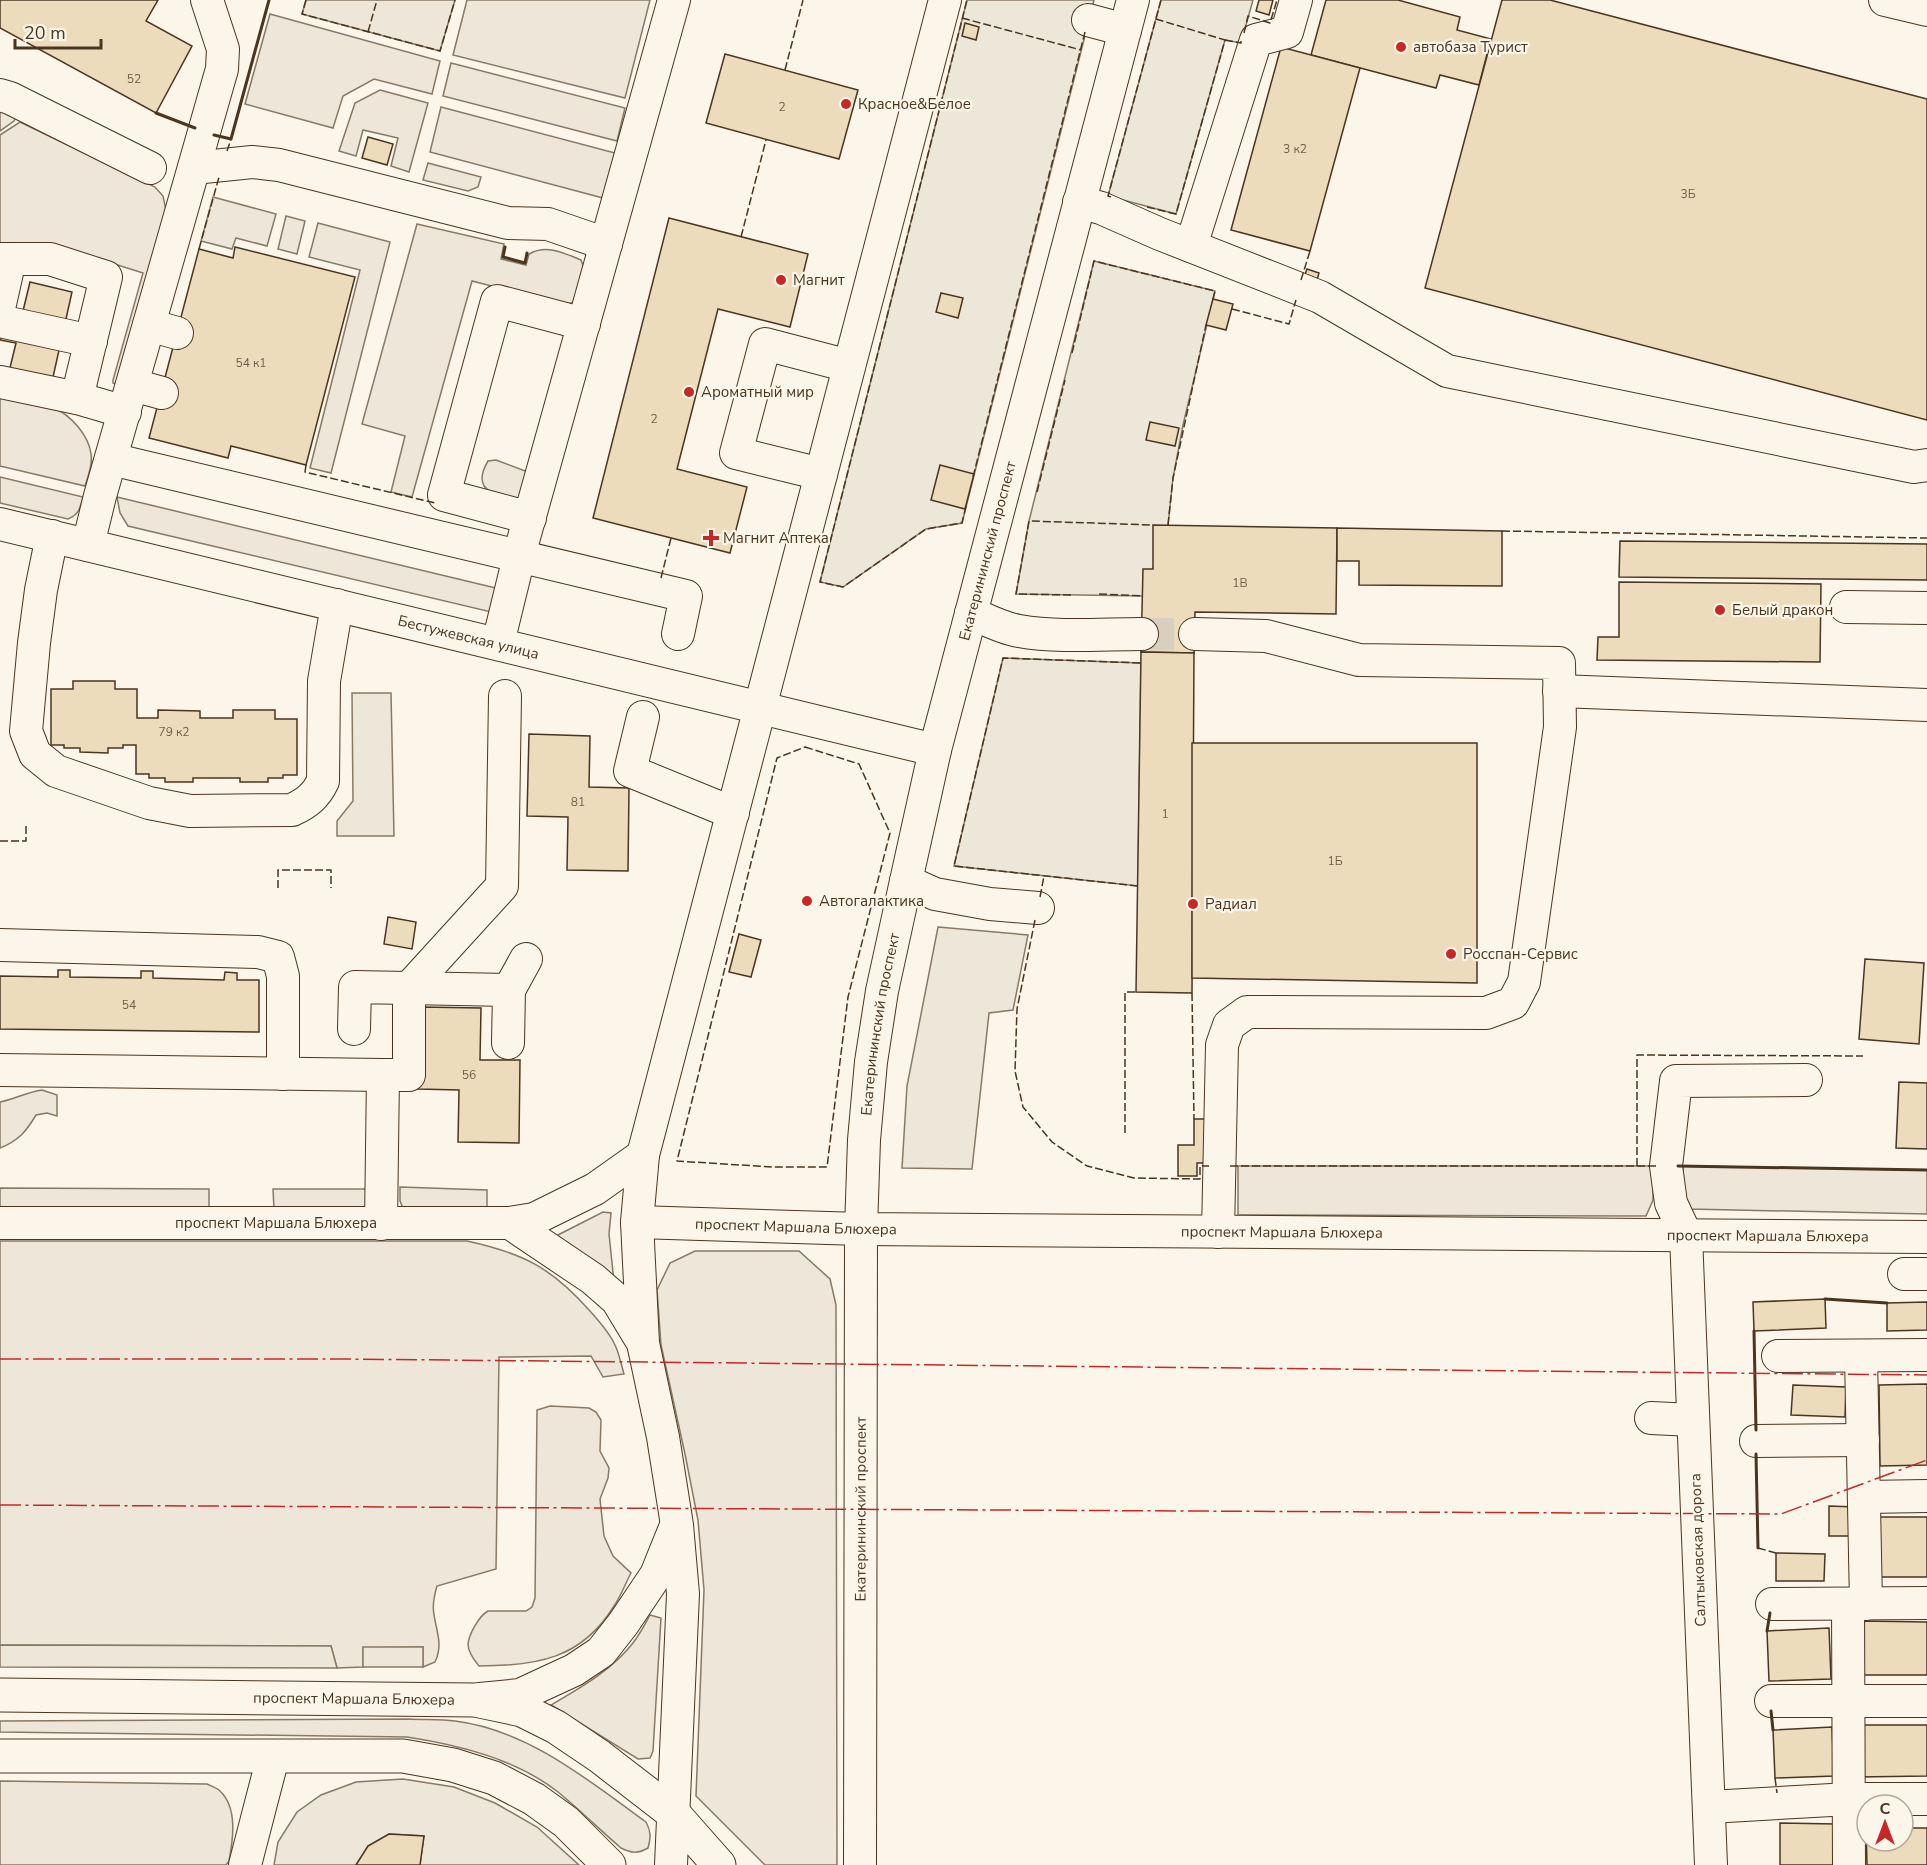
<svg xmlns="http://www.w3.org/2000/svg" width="1927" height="1865" font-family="'Nunito Sans',sans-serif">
<rect width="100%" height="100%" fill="#fbf6e9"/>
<!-- green -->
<g fill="#ede6d9" stroke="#887966" stroke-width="1.5">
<path d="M306,0H455L440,51L302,14Z"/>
<path d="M467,0H650L625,98L453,55Z"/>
<path d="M270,14L440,61L432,94L374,79L343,96L333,128L245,104Z"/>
<path d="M451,63L625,108L617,141L443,96Z"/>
<path d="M380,90L428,103L409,172L391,166L398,138L363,130L356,156L339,151L355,103Z"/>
<path d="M441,107L615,153L603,198L430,152Z"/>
<path d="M20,122L155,187L163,196L166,210L118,385L113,383V380L143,273L67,249L0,247V135Z"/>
<path d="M428,163L481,177L478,187L468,191L423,180Z"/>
<path d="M213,197L276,214L267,246L236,238L232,249L201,241Z"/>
<path d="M286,216L305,221L297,254L278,249Z"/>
<path d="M318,223L390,242L331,473L310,468L360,270L309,257Z"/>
<path d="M417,224L504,244L501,259L526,265L529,254C547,244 564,253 581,260L584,268L574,302L566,305L472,281L412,497L391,492L405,436L362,424Z"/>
<path d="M0,397C17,401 38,402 55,409C71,415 89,436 91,454C93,465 88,476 85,486L0,466Z"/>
<path d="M496,460L528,472L525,496C518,499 514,498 507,497C484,493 475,483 488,461Z"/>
<path d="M0,477L83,497C80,508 79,515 68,519L0,503Z"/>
<path d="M117,497L504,590L491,612L128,526L120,513Z"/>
<path d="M352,693H391L394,836H337V821L353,801Z"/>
<path d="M42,1090L57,1095V1116L47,1113L36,1115C26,1132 18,1141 0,1148V1102C15,1099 27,1092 42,1090Z"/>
<path d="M1238,1166H1653V1200L1646,1216L1238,1215Z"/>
<path d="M1683,1166L1927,1170V1214L1689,1209L1684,1193Z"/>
<path d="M400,1187L487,1190V1208H403L400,1201Z"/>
<path d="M0,1188L209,1189V1209L0,1208Z"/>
<path d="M273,1189H373L368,1211L274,1209Z"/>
<path d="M603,1212L611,1213L609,1234L614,1282L556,1236Z"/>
<path d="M0,1241H467C522,1253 551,1267 589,1310C598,1320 608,1331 614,1343C619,1352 621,1364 624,1374L603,1377L591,1356L499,1357L496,1569L437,1586C434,1596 432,1605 434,1615C437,1633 443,1645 435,1662L423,1667V1647L363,1648V1667L337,1668L331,1646L0,1645Z"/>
<path d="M695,1251H799L830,1279L836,1305L837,1865H765L696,1796L704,1590L698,1520L685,1454L661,1345L657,1290L670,1263Z"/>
<path d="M550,1406L589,1408L596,1412L601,1420L600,1451L609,1468L608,1478L600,1499L604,1536L613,1556L631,1573C625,1584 621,1596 614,1606C582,1659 536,1666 479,1666C474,1660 468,1652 468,1644C469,1634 479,1616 488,1611H526L532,1607L535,1598L537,1410Z"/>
<path d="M650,1615L661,1618L653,1751L650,1758L638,1759L551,1705C580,1688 612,1670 633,1643C640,1634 645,1624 650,1615Z"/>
<path d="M409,1719C424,1720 440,1719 455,1721C528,1730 588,1780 646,1822C651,1831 651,1838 648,1848C638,1854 631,1853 621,1848C600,1830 580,1810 558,1792C516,1759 459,1745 407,1737L0,1732V1721Z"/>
<path d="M0,1781L207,1784C211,1786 217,1788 220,1791C238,1808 233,1840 229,1861L226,1865H0Z"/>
</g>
<!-- parking -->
<g fill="#ede7d9" stroke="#887966" stroke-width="1.5">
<path d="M967,0H1094L962,523L926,529L843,587L820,582Z"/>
<path d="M1161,0H1253L1241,43L1225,40L1176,214L1108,196Z"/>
<path d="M0,84L26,96L14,121L0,131Z"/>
<path d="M1094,261L1215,291L1183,425L1173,478L1168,525L1143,596L1016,594L1029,521Z"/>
<path d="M1003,658L1141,663L1138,886L954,866Z"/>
<path d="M938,927L1028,935L1013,1010L989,1013L972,1169L902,1168L907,1086Z"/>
<path d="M0,1645L331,1646L337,1668L0,1667Z"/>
<rect x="363" y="1647" width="60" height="20"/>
<path d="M403,1779L454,1787L495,1803L537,1827L579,1865H420L424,1836L389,1834L368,1846L356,1865H274L278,1842L297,1812L321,1795L356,1782Z"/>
</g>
<!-- building -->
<g fill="#ecdcbc" stroke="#4a3520" stroke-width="1.5">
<path d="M0,0H158L146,21L192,46L156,113L0,28Z"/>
<path d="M1259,0H1273L1269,15L1256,11Z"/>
<path d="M1326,0H1398L1460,17L1457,30L1491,39L1479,85L1440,75L1436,88L1311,55Z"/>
<path d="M1502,0H1550L1927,99V420L1425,288Z"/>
<path d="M965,23L979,27L976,40L962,36Z"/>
<path d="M1281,47L1360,68L1310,251L1231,230Z"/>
<path d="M725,54L858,90L839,159L706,123Z"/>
<path d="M368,137L393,144L387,165L362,158Z"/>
<path d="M669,218L808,254L790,327L718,309L677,469L747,487L730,553L593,518Z"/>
<path d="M235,247L355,277L306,465L231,446L228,458L149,438L199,249L233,258Z"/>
<path d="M1307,269L1319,273L1315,287L1302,283Z"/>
<path d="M30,282L72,292L51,386L8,376L16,343L0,340V306L23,311Z"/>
<path d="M941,293L963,298L958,318L936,312Z"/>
<path d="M1213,299L1233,304L1226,330L1206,325Z"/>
<path d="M1150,422L1179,428L1175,446L1146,440Z"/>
<path d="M940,465L974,474L965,509L931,500Z"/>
<path d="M1153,525L1337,528L1336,614L1195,612L1194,653L1141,652L1143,569H1153Z"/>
<path d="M1337,528L1502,531V586L1359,585V561H1337Z"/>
<path d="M1620,541L1927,544V580L1619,577Z"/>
<path d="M1619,582L1821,584L1820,662L1597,660L1598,637H1619Z"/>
<path d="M1141,652L1194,653L1192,993L1136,992Z"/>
<path d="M73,681H115V689H137V718H158V710L200,711V718H233V710H275V719H297V775H283V778H268V782H240V778H193V782H165V778H149V774H136V745H123V748H108V753L80,752V748H64V745H51V689H73Z"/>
<path d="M529,734L590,736L589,787L629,788L628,871L567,870L568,817L527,816Z"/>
<path d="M1192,743H1477V983L1192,978Z"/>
<path d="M388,917L416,922L412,949L384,944Z"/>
<path d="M739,934L761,940L751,977L729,972Z"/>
<path d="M1865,959L1924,963L1919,1044L1859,1039Z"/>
<path d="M58,970H70V977L141,978V971H153V978L224,980L225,972L237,973V980H259V1032L0,1029V976L58,977Z"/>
<path d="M420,1007L481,1008L480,1060H520L519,1143L458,1142L459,1090L418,1089Z"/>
<path d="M1899,1082L1927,1083V1149L1896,1148Z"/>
<path d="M1194,1119H1210V1163H1197V1176H1178V1145H1194Z"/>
<path d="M1825,1299L1826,1328L1754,1331L1753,1302Z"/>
<path d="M1927,1302V1330L1887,1331V1303Z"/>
<path d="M1927,1384V1465L1880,1466L1879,1385Z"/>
<path d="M1793,1385L1846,1387L1845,1417L1791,1415Z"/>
<path d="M1829,1506L1856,1507L1855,1536H1829Z"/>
<rect x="1877" y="1517" width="50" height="60"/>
<path d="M1776,1553L1825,1554L1824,1581H1776Z"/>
<path d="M1861,1621L1927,1622V1675H1861Z"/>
<path d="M1829,1628L1831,1679L1769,1681L1767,1631Z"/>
<path d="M1857,1725H1927V1776L1857,1777Z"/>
<path d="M1832,1727L1834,1776L1775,1778L1773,1730Z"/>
<path d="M1780,1823L1836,1824L1835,1865H1780Z"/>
<path d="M1866,1828L1867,1841H1903V1828H1927V1865H1867Z"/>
<path d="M389,1834L424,1836L420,1865H356L368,1846Z"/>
</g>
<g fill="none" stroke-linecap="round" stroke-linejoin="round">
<!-- minor-tunnel -->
<path stroke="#d8cfc1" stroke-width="32" stroke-dasharray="32 16" stroke-linecap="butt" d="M1142,634H1195"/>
<defs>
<g id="minor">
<path d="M1885,0L1927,10"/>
<path d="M1088,20L1125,30"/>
<path d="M0,95L10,98L150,168"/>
<path d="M194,168L252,162L279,165L508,223L548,224L606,244"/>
<path d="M1079,202L1101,208L1160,234L1320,297L1447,371L1914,467L1927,465"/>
<path d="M1191,246L1256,40L1287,32L1296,0"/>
<path d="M0,259H50L106,277L77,398"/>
<path d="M0,304L10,259"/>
<path d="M0,321L91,341"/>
<path d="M149,325L177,333"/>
<path d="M0,382L77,398L125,412"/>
<path d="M133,385L162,393"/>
<path d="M111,459L686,596L678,634"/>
<path d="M821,474L736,453L765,344L849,366"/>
<path d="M530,518L444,495L497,301L584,324"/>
<path id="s1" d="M0,524L935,750"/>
<path d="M52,536L41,590L34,643L26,731L35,754L56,771L149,803L190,811L292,810C307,803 316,796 323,781L324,681L337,605"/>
<path d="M88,545L100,496L222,69L223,49L207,0"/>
<path d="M1846,607L1927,608"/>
<path d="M971,613C987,620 1002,628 1019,631C1059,638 1102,634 1142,634"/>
<path d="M1195,634L1266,636L1359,660L1559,663L1560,727L1524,982L1513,1003L1486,1013L1247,1012L1229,1025L1222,1045L1218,1232"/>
<path d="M498,643L523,541L674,0"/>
<path d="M1559,691L1927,705"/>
<path d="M643,717L630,771L733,813"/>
<path d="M906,881L935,894L990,904L1038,908"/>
<path d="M0,945L258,952L278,957L283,976V1074"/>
<path d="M509,990L526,959"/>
<path d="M354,1029L355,987L509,990L508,1043"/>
<path d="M0,1070L383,1075"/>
<path id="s2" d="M637,1222L861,1229L1927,1237"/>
<path id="s3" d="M0,1223H510L534,1219L595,1189L643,1155"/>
<path d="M510,1223L593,1279L617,1300L640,1338"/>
<path d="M381,1224L383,1075H409V988L502,886L505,696"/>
<path d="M1904,1274H1927"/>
<path d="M1778,1356L1927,1355"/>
<path d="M1861,1356L1866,1604"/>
<path d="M1651,1418L1693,1420"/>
<path d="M1756,1441L1863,1440"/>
<path d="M1864,1497L1927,1496"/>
<path d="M1772,1604L1927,1603"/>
<path d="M1848,1604L1849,1865"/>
<path d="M480,1699L520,1695L574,1670L601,1652L623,1624L656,1575L675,1528"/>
<path d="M1771,1701H1927"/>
<path d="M1709,1807L1849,1799H1927"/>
<path d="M245,1865L273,1757"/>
<path d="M671,1865L683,1594L677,1525L663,1437L643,1343L637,1222L643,1155L945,0"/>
<path id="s4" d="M860,1865L861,1229L864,1140L871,1062L882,991L906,881L935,750L1133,0"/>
<path d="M1711,1865L1686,1235L1671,1203L1666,1166L1676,1081L1806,1080"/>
</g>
<g id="major">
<path id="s5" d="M0,1695L475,1700L522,1710L556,1727L599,1756L674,1814L719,1865"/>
<path d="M0,1756H403L453,1765L494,1778L534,1799L566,1822L609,1865"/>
</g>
</defs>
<!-- minor casing -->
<use href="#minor" stroke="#4a3520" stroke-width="34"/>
<!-- major casing -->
<use href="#major" stroke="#4a3520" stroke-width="35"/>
<!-- minor -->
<use href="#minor" stroke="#fbf6e9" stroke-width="32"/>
<!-- major -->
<use href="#major" stroke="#fbf6e9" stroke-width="33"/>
<!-- fence -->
<g stroke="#4a3520" stroke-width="1.5" stroke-dasharray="8 3" stroke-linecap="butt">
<path d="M306,0L302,14L440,51L455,0"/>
<path d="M962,18L1081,50"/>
<path d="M368,32L377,0"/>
<path d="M1244,33L1248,16L1270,23L1277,0"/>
<path d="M1225,40L1241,43V41"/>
<path d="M785,70L803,0"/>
<path d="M227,151L231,139"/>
<path d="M1111,197L1108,196L1161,0"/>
<path d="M1147,207L1176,214L1225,40L1156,19"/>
<path d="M741,237L766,140"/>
<path d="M199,249L219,177"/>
<path d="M1301,280L1310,251"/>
<path d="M1232,309L1289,324L1296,300"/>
<path d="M1072,353L1094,261L1215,291L1213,299"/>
<path d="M306,465L305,472L435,503"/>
<path d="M973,477L1085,32"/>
<path d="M1037,492L1065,380"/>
<path d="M966,506L962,523L926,529L843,587L820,582L967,0"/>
<path d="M1168,525L1173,478L1206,325"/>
<path d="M1502,531L1927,538"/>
<path d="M661,578L671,538"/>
<path d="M1099,594L1143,596"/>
<path d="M1071,595L1016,594L1029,521L1153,525"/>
<path d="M805,747L859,764L890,833L848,997L827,1167H772L677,1161L777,758Z"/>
<path d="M0,841H26V823"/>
<path d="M1138,886L954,866L1003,658L1141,663"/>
<path d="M278,888V870H331V888"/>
<path d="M1040,897L1044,876"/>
<path d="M1035,920L1017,1009L1015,1071L1023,1107L1052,1142L1087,1166L1134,1178L1200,1179V1166H1209"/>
<path d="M1192,993L1194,1119"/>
<path d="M1125,1133V992H1136"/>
<path d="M1230,1166H1656"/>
<path d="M1637,1166V1055L1863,1056"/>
<path d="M1758,1548L1776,1553"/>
<path d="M1775,1778L1777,1793"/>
</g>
<!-- wall -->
<g stroke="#4a3520" stroke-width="3">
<path d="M156,113L195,128"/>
<path d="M214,135L231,139L269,0"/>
<path d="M505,247L503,257L525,263L527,253"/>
<path d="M1678,1166L1927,1170"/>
<path d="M1825,1299L1887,1303"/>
<path d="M1754,1331L1756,1430"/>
<path d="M1756,1454L1758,1548"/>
<path d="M1767,1631L1770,1613"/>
<path d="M1771,1711L1773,1730"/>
</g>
<!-- power -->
<g stroke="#c62828" stroke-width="1.5" stroke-dasharray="21 4.5 3 4.5" stroke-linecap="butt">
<path d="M0,1359H343L1927,1375"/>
<path d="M0,1505L1781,1514L1927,1460"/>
</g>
</g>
<!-- markers -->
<g fill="#c62828" stroke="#fbf6e9" stroke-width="2">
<circle cx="1401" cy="47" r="6"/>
<circle cx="846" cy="104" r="6"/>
<circle cx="781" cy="280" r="6"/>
<circle cx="689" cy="392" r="6"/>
<path d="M708 529h6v6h6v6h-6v6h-6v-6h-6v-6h6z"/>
<circle cx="1720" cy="610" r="6"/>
<circle cx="807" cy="901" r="6"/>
<circle cx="1193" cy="904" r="6"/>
<circle cx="1451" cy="954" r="6"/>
</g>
<g text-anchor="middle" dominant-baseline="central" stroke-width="4.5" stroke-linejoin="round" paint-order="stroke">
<!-- number labels -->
<g font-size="12" fill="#725f47">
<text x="134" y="79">52</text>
<text x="782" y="107">2</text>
<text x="1295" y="149">3 к2</text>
<text x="1688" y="194">3Б</text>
<text x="251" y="363">54 к1</text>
<text x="654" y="419">2</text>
<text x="1240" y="583">1В</text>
<text x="174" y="732">79 к2</text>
<text x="578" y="802">81</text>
<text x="1165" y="814">1</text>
<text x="1335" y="861">1Б</text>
<text x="129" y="1005">54</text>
<text x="469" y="1075">56</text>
</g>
<!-- poi labels -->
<g font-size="15" fill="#4a3520" stroke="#fbf6e9" text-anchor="start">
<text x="1413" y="47">автобаза Турист</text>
<text x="858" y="104">Красное&amp;Белое</text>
<text x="793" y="280">Магнит</text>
<text x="701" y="392">Ароматный мир</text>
<text x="723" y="538">Магнит Аптека</text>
<text x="1732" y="610">Белый дракон</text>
<text x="819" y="901">Автогалактика</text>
<text x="1205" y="904">Радиал</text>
<text x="1463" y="954">Росспан-Сервис</text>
</g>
<!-- street labels -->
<g font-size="15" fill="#4a3520" stroke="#fbf6e9">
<text stroke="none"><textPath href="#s4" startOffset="1328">Екатерининский проспект</textPath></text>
<text stroke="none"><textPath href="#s1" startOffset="482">Бестужевская улица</textPath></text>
<text stroke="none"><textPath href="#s4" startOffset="842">Екатерининский проспект</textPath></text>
<text stroke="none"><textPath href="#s3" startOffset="276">проспект Маршала Блюхера</textPath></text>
<text stroke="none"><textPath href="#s2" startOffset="159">проспект Маршала Блюхера</textPath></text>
<text stroke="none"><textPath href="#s2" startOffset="645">проспект Маршала Блюхера</textPath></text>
<text stroke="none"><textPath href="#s2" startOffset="1131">проспект Маршала Блюхера</textPath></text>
<text stroke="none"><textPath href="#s4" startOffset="356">Екатерининский проспект</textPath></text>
<text transform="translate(1698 1550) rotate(-92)">Салтыковская дорога</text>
<text stroke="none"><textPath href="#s5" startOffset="354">проспект Маршала Блюхера</textPath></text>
</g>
</g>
<!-- north arrow -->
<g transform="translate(1885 1823)"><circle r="28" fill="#fbf6e9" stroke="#b4a999" stroke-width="1.5"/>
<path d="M0-4.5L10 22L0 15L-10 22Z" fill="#c62828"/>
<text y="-9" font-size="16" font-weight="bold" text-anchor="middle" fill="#4a3520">С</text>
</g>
<!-- scale -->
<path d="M15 39v9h86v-9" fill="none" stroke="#4a3520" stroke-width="3"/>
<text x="24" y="39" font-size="18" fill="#4a3520" stroke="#fbf6e9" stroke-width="4.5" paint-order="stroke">20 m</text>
</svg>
